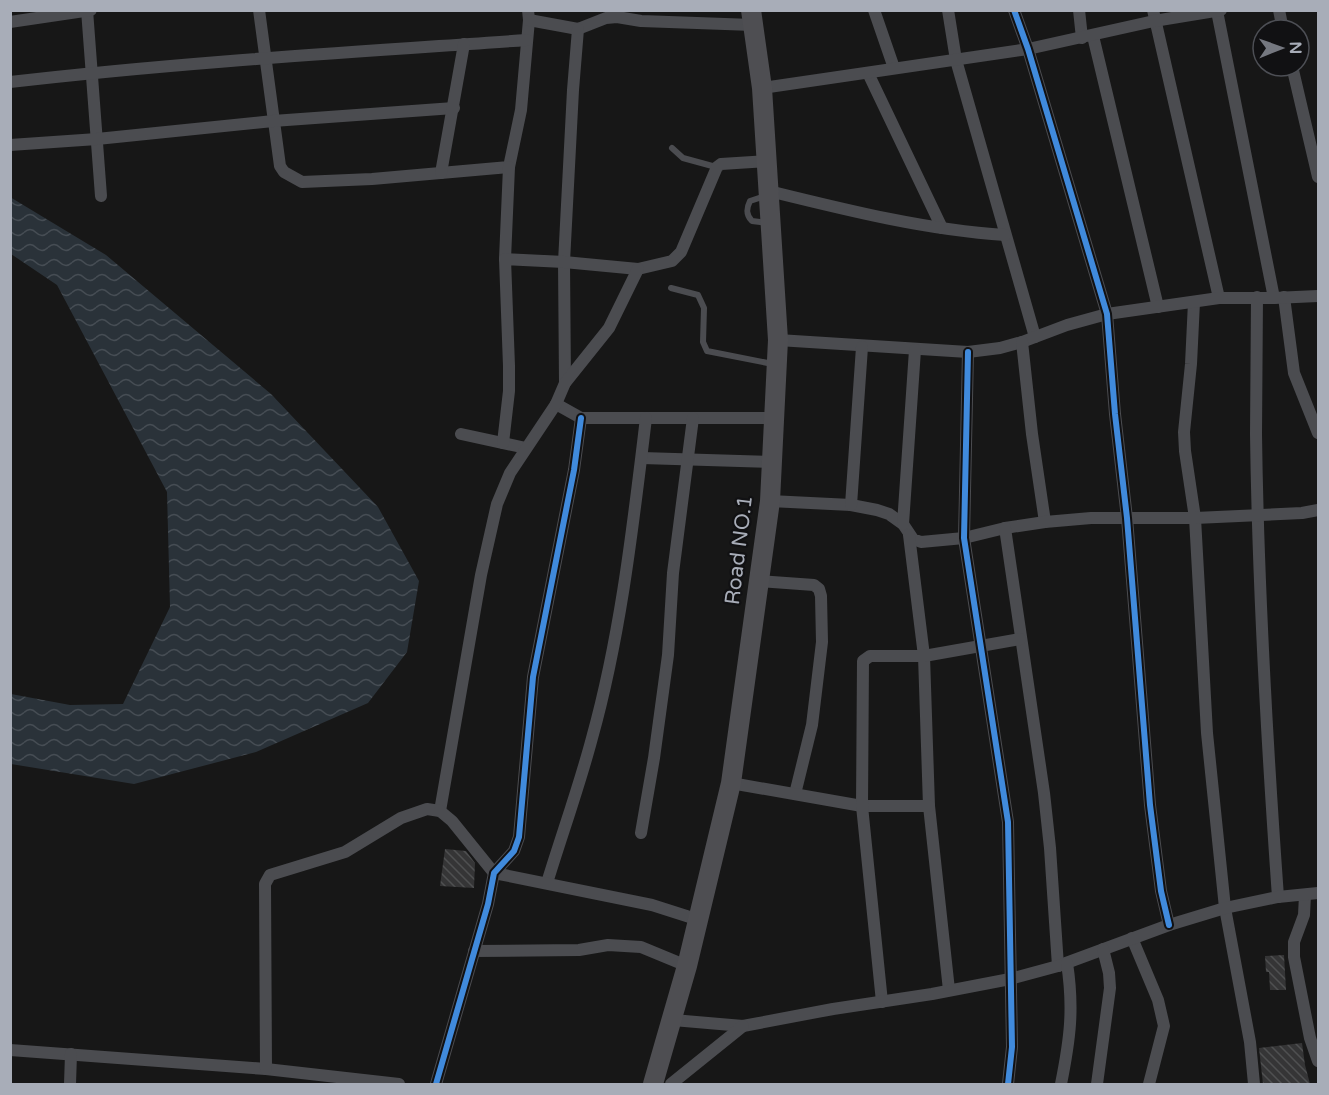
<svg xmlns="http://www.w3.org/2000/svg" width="1329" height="1095" font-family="'Varela Round',sans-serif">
<defs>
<pattern id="water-waves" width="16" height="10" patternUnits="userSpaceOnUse" patternTransform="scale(1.5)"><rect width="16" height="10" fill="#2a3239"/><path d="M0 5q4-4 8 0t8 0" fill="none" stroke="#464d54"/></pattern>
<pattern id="building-back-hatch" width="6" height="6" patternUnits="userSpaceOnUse" patternTransform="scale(1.5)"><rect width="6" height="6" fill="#353536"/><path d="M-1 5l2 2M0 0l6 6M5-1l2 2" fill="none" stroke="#4f5051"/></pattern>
</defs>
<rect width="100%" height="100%" fill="#171717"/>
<!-- water -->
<path fill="url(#water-waves)" d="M10,197L106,255L271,394L378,507L419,581L407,652L368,703L256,752L134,784L11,764V694L70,705L123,704L170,607L167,492L57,285L11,254Z"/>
<!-- building -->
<g fill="url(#building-back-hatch)">
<path d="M445,849L466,851L475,863L474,888L440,886Z"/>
<path d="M1284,955L1286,990H1270L1269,972H1266L1265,956Z"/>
<path d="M1302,1043L1305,1065L1310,1084H1263L1259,1048Z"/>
</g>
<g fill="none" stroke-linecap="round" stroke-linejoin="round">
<!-- service -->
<g stroke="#4b4c50" stroke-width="6">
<path d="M672,148L683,158L716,167"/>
<path d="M765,196L750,201C746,209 746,215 752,221L769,223"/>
<path d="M671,288L698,295L704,308L703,342L707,351L773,364"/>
</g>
<!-- minor -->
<g stroke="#4b4c50" stroke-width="12">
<path d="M87,10L101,196"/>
<path d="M259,10L280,166L284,172L302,182L372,179L509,167L521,110L529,20L528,10"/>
<path d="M874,10L894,68"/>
<path d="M948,10L956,60L1035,337"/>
<path d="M1014,10L1028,49L1107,314L1115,414L1127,518L1150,805L1161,891L1169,925"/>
<path d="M1079,10L1082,38"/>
<path d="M1153,10L1219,298"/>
<path d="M1279,10L1283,30"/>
<path d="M1217,11L1274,298"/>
<path d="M529,20L578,29L606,18L617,17L641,21L753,25"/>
<path d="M10,22L91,10"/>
<path d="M1093,36L1158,307"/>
<path d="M1292,66L1318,177"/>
<path d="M868,73L942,228"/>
<path d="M10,82C182,62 355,52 527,40"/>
<path d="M762,88L1028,49L1154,21L1221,10"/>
<path d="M10,145L97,139L273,121L454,108"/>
<path d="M441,173L464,44"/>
<path d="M769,191C846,210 926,230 1005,235"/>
<path d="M505,259L509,167"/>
<path d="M1257,297C1257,343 1256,388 1256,434C1258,588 1267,743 1278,897"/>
<path d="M1284,297L1294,373L1318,433"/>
<path d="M1194,302L1191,364L1184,432L1185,451L1195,518L1207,733L1225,908L1250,1042L1254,1084"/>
<path d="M778,340L968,352L1000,348L1022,342L1067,325L1107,314L1219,298H1274L1318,296"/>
<path d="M1022,342L1032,434L1045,522"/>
<path d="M968,352L964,538L1008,822L1012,1047L1008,1084"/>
<path d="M565,383L564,262L573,90L578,29"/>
<path d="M556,404L581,418H775"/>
<path d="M461,434L526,448"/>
<path d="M503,443L509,391V366L505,259L564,262L638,269L672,261L681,252L717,167L721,164L767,161"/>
<path d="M642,458L773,462"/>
<path d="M770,501L851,505L877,510L889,514L903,524L913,539L921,542L964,538L1005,528L1045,522L1091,518H1195L1302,513L1318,510"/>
<path d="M851,505L862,347"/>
<path d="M903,524L915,350"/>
<path d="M1005,528L1044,793L1050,848L1058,966"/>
<path d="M909,535L924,656L929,806L949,990"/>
<path d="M760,581L814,585L819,589L821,596L822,642L812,725L795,794"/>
<path d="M731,783L862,806H929"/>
<path d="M440,811L481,575L497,504L510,473L556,404L565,383L609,328L638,269"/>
<path d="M641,833L654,758L668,655L673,573L693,418"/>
<path d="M547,883C562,834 579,787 592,738C621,634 633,525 646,418"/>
<path d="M1305,895L1304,915L1294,942V957L1310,1038L1318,1061"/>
<path d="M1132,938L1158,1000L1164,1026L1149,1084"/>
<path d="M474,951L579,950L608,945L641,947L687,966"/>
<path d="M882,1002L862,806L863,661L870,656H924L1020,639"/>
<path d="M673,1020L743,1026L833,1009L932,994L1010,979L1058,966L1169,925L1225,908L1278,897L1318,893"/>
<path d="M10,1050L266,1069L399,1084"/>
<path d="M266,1069L265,884L270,875L345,852L401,818L427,809L440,811L452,821L494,873L652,905L699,920"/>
<path d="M70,1084L71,1054"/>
<path d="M436,1084L488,904L494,873L514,851L519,837L533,677L574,470L581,418"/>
<path d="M671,1084L743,1026"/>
<path d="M1061,1084C1070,1039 1074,1009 1067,963"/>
<path d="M1097,1084L1110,988L1109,973L1103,949"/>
</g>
<!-- trunk -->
<path stroke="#4e4e52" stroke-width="20" d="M653,1084L687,966L731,783L770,501L778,340L762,88L751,10"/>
<defs>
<g id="cycleway">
<path d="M1014,10L1028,49L1107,314L1115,414L1127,518L1150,805L1161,891L1169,925"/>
<path d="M968,352L964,538L1008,822L1012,1047L1008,1084"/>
<path d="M436,1084L488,904L494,873L514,851L519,837L533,677L574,470L581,418"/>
</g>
</defs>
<!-- cycleway casing -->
<use href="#cycleway" stroke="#111113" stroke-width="10"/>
<!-- cycleway -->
<use href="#cycleway" stroke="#408adc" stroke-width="6"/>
</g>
<g text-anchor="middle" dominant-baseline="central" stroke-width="4.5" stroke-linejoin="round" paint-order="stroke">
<!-- street labels -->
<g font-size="21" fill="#a8adb8" stroke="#111113">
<text transform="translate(739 550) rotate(-83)">Road NO.1</text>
</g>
</g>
<!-- border -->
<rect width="1329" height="1095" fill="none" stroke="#a8adb8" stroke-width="24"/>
<!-- north arrow -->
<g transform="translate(1281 48) rotate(89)"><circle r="28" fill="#111113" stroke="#4d4f55" stroke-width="1.5"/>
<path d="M0-4.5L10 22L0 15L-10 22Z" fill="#757880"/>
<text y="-9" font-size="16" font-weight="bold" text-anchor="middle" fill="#a8adb8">N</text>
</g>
</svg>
